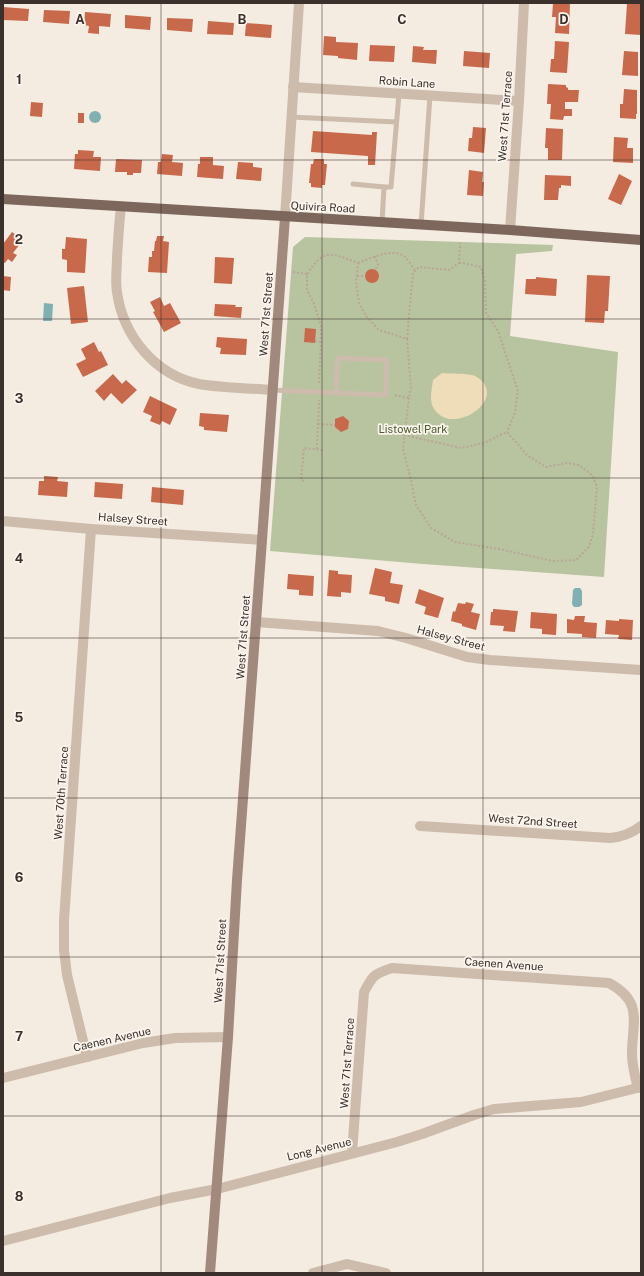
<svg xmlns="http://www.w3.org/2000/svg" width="644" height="1276" font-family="'Public Sans',sans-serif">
<rect width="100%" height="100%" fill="#f4ebe1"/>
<!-- green -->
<path fill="#b8c4a0" d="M305,237L553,245L552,251L516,254L510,336L618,352L604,577L423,564L270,551L293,247Z"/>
<!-- sand -->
<path fill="#efdcb8" d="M442,373C450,374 469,373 475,376C513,397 450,440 433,407C429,399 432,389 433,380Z"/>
<!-- water -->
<g fill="#7fb0b2">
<circle cx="95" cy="117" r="6"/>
<path d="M44,303L53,304L52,321H43Z"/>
<path d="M575,588H580L582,591V605L579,607H574L572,604L573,590Z"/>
</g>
<!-- building -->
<g fill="#c8694b">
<path d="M553,3H570L569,34L555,33L556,17H552Z"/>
<path d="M627,3H641V35L625,34Z"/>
<path d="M3,7L29,9L28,21L3,20Z"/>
<path d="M44,10L70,11L69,24L43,22Z"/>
<path d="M85,12L111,14L110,27L99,26V34L88,33L89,26L84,25Z"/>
<path d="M125,15L151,17L150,30L125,28Z"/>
<path d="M167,18L193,19L192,32L167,30Z"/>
<path d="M208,21L234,23L233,35L207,34Z"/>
<path d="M246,23L272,25L271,38L245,36Z"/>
<path d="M324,36L336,37V42L358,43L357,60L338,58V56L323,55Z"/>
<path d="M555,41L569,42L567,73L550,72L551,59H554Z"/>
<path d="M370,45L395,46L394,62L369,61Z"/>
<path d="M413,46L424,47L423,50H437L436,64L412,62Z"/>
<path d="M464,51L490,53L489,68L463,66Z"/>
<path d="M624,51L638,52V76L622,75Z"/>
<path d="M548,84L566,85V87L568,88V90H579L578,102H565V109H572V116H564L563,120L550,119L551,104H547Z"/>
<path d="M624,89L637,90V114H636V119L620,118V104H623Z"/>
<path d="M31,102L43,103L42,117L30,116Z"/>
<rect x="78" y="113" width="6" height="10"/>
<path d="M473,127L486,128L484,153L468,151L469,138H472Z"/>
<path d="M546,128L563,129L562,160H548V148H545Z"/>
<path d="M313,131L372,135V132H377L375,165H368V156L311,152Z"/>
<path d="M614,137L628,138L627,148H633V163L613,162Z"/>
<path d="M78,150L94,151L93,157H101L100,171L74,169L75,154H78Z"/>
<path d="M162,154L173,155L172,162L183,163L182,176L157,174L158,162H161Z"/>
<path d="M200,157H213V165L224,166L223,179L197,177L198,164H200Z"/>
<path d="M116,159L142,160L141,173H133V175H127V172H115Z"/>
<path d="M314,159H324V164H327L325,185H322V188L311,187V183H309L311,164H313Z"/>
<path d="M238,162L253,163V167L262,168L261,181L236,179Z"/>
<path d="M469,170L483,172L482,182H484L483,196L467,195Z"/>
<path d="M619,174L632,181L621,205L608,199Z"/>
<path d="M545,175L571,176V186L561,185V188H559L558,200H544Z"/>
<path d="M12,232L23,240L13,253L17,255L12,262L8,259L5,263L3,262V244Z"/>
<path d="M157,236H164L163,241L169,242L167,273L148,272L149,257H152V251H154L155,241H156Z"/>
<path d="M66,237L87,239L85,273L67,272V260L62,259V249H65Z"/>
<path d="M215,257L234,258L232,284L214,283Z"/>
<circle cx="372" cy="276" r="7"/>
<path d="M587,275L610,276L608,311H605L604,323L585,322Z"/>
<path d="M3,276L11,277L10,291L3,290Z"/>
<path d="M536,277L557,279L556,296L525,294L526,279H536Z"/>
<path d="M84,286L88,322L71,324L67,288Z"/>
<path d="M160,297L164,306L170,303L181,323L164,332L153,312L155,311L150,302Z"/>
<path d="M215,304L236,305L235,307H242L241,318L214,316Z"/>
<path d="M305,328L316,329L315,343L304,342Z"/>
<path d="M217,337L247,339L246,355L220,354L221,348L216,347Z"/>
<path d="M94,342L99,352L101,351L108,365L83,377L76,364L86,359L81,349Z"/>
<path d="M113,374L122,384L126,380L137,390L122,404L111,393L104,401L95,391Z"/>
<path d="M150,396L177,409L170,425L162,421L160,425L150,421L152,416L143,412Z"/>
<path d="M200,413L229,415L227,432L204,430V427L199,426Z"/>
<path d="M343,416L349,421L348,429L341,432L335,427V419Z"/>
<path d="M44,476L58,477L57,481L68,482L67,497L38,495L39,481H44Z"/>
<path d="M95,482L123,484L122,499L94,497Z"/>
<path d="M152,487L184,490L183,505L151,502Z"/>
<path d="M375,568L392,572L390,583L403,585L399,604L385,601V597L369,594Z"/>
<path d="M329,570L338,571V574L352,575L351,593L341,592V597L327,596Z"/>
<path d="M288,574L314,576L313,596L299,595V590L287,589Z"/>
<path d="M419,589L444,598L438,618L424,614L426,607L415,603Z"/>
<path d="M466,602L474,604L471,612L480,614L476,630L462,626V624L451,621L453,611L455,612L458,603L465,604Z"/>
<path d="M493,609L518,611L515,632L503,631L504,626L490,625L491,612H493Z"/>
<path d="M531,612L557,614L556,635L542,634V629L530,628Z"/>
<path d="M575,616H585L584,622L597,623L596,638L582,637V634L567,633V619L574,620Z"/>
<path d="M619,619L633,620L632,640L618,639L619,635L605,634L606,620L619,621Z"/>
</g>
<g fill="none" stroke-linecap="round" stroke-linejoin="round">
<!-- path -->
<g stroke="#b9a596" stroke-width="2" stroke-dasharray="2 2" stroke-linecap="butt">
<path d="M375,256L378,265L375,270"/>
<path d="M358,263C370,258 392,248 404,256C408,259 412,266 415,271"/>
<path d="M459,263H463L481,267L485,281L486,313L498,331L518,391L515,412L507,432"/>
<path d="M293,272L307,274V290L314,304L321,326V342L319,384"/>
<path d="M307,274C325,247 331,253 358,263L356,282L359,303L366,316L379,330L407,339L411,388L409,398L393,395"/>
<path d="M357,276H365"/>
<path d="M407,339L413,273L419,267L449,270L459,263L460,243"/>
<path d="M315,341L321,342"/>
<path d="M318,424L335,425"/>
<path d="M404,435L461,448L484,443L507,432L527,455L546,467L567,463L579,465L593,476L597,487L593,534L589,547L576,560L553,561L499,549L455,542L431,528L416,505L411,480L403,449L409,398"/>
<path d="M317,449L319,400"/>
<path d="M304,481L301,480L304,448L324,450"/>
</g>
<!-- lane -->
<g stroke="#cdbbac" stroke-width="5">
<path d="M291,117L396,122"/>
<path d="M353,184L384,187L382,223"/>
<path d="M384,187H391L399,94"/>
<path d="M421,225L430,96"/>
<path d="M272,390L386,395L387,360L338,358L336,392"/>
</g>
<!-- street -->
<g stroke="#cdbbac" stroke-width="10">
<path d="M293,87L519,101"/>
<path d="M121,207C119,224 118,241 117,258C117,269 115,281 117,292C123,336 155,375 199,384C222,388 249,388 272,390"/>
<path d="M285,217L299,3"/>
<path d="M510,230L519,101L524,3"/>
<path d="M3,521L91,529L262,540"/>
<path d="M256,622L378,631L406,638L467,657L490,660L641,670"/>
<path d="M420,826L610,838C622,837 631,834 641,826"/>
<path d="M87,1057L67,975L64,950V920L91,529"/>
<path d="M3,1078L143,1043L175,1038L228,1037"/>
<path d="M352,1153L364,992C373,975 374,974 392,968L609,983C644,1002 632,1022 632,1054C632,1066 635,1077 638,1088"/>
<path d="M3,1241L170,1198L217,1189L397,1142L422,1134L474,1115L494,1109L581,1102L641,1087"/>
<path d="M313,1273L347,1264L386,1273"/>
</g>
<!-- secondary -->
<path stroke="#a18a7d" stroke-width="10" d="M210,1273L228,1037L237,880L262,540L285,217"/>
<!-- primary -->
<path stroke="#7d675c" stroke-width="10" d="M3,199L510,230L641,240"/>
</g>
<!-- grid -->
<path fill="none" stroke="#3b302b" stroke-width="1" stroke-opacity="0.55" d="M161,3V1273M322,3V1273M483,3V1273M3,160H641M3,319H641M3,478H641M3,638H641M3,798H641M3,957H641M3,1116H641"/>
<g text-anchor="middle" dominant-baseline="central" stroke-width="3.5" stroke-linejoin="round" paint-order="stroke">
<!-- street labels -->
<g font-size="11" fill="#3b302b" stroke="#fbf5ee">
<text transform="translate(407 82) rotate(4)">Robin Lane</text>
<text transform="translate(505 116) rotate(-86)">West 71st Terrace</text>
<text transform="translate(323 207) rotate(3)">Quivira Road</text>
<text transform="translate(266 314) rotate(-86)">West 71st Street</text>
<text transform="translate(133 519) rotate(4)">Halsey Street</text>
<text transform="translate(243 637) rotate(-86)">West 71st Street</text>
<text transform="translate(451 638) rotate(15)">Halsey Street</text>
<text transform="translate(61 793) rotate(-86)">West 70th Terrace</text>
<text transform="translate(533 821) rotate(4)">West 72nd Street</text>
<text transform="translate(220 961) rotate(-87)">West 71st Street</text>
<text transform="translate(504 964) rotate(4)">Caenen Avenue</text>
<text transform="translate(112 1039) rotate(-13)">Caenen Avenue</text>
<text transform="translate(347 1063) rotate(-86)">West 71st Terrace</text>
<text transform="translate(319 1149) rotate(-14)">Long Avenue</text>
</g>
<!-- park labels -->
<g font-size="11" fill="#4a5a2e" stroke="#fbf5ee">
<text x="413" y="429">Listowel Park</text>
</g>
</g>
<g font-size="13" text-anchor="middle" font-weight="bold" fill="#3b302b" stroke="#fbf5ee" stroke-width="3.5" stroke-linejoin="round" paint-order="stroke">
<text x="80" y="24">A</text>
<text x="242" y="24">B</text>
<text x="402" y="24">C</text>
<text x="564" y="24">D</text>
<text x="19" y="84">1</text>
<text x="19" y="244">2</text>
<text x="19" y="403">3</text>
<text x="19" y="563">4</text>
<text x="19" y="722">5</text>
<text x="19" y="882">6</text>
<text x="19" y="1041">7</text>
<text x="19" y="1201">8</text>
</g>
<!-- border -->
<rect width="644" height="1276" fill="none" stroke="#3b302b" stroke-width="8"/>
</svg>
